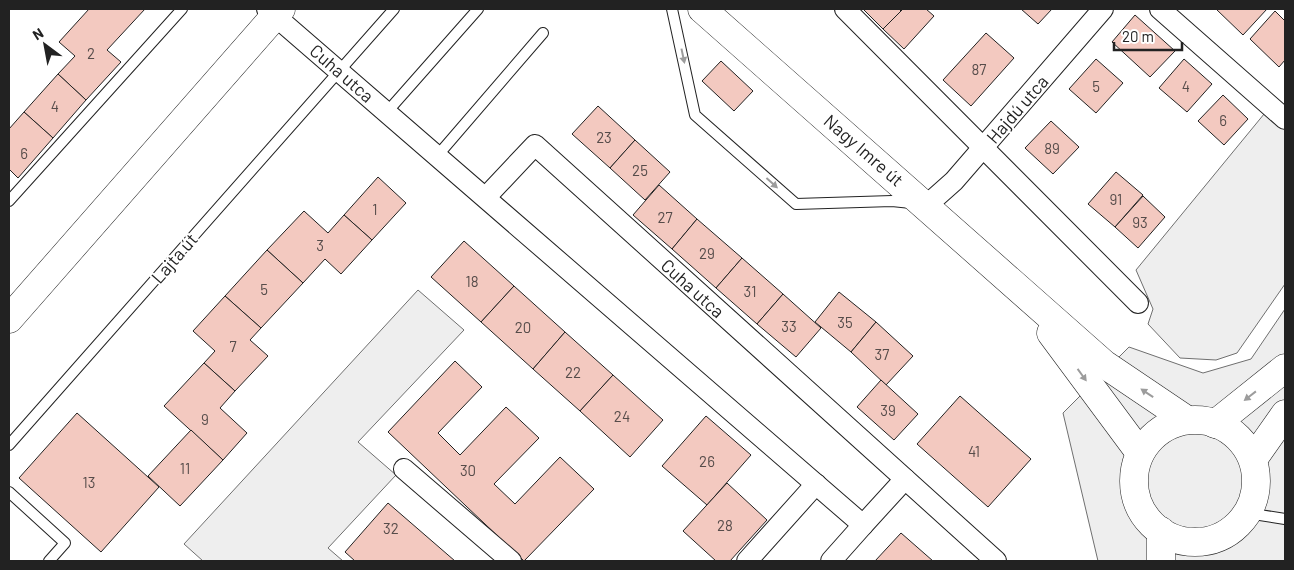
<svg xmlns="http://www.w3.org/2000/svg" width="1294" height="570" font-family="Barlow,sans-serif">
<rect width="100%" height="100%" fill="#fff"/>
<!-- green -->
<g fill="#eee" stroke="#6f6f6f">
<path d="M1269,108L1285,123V284L1237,353L1216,360L1180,358L1148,324L1153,309L1136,270Z"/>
<path d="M418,290L464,330L358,442L396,475L328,548L343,561H203L184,544Z"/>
<path d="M1285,309V561H1098L1063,413L1129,347L1203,373L1251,359Z"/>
</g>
<!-- building -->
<g fill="#f3c9c0" stroke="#222">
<path d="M89,9H145L107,50L121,62L86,100L58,74L75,56L59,42Z"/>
<path d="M863,9H899L901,11L883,29Z"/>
<path d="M903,9H926L934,16L904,49L883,29Z"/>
<path d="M1021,9H1052L1038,24Z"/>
<path d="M1216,9H1267L1243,35Z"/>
<path d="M1275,11L1285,21V60L1279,67L1250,39Z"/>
<path d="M1135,15L1175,51L1150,77L1112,42Z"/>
<path d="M986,33L1014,58L971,106L943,80Z"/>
<path d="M1096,59L1123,83L1096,113L1069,89Z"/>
<path d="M1184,59L1212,84L1187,112L1159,88Z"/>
<path d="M721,61L753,91L734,111L702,81Z"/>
<path d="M58,74L86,100L53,138L24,112Z"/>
<path d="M1223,95L1248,119L1224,145L1198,121Z"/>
<path d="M598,106L635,140L610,168L572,134Z"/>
<path d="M24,112L53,138L18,178L9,169V129Z"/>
<path d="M1051,121L1079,147L1053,174L1025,148Z"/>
<path d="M635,140L670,172L645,200L610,168Z"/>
<path d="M1116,172L1143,195L1115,227L1088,204Z"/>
<path d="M378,177L406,203L372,240L344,215Z"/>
<path d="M659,185L697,219L672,249L633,215Z"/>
<path d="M1143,196L1165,217L1138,248L1115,227Z"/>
<path d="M304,211L328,233L344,215L372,240L341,274L325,259L303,283L267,250Z"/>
<path d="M697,219L742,258L716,288L672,249Z"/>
<path d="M464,241L514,286L481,322L431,277Z"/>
<path d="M267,250L303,283L261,328L225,296Z"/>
<path d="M742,258L783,294L757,324L716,288Z"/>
<path d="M514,286L565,332L533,369L481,322Z"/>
<path d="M839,292L876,322L851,352L815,322Z"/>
<path d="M783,294L821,328L796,357L757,324Z"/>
<path d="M225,296L261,328L250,340L268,356L235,391L204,363L215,351L193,331Z"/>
<path d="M876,322L913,356L886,385L851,352Z"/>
<path d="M565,332L613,375L580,411L533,369Z"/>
<path d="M455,361L482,387L438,433L460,455L506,407L539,438L494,484L515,504L560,457L594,489L524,561L388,432Z"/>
<path d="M204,363L235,391L220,408L247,433L223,460L164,406Z"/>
<path d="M613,375L663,420L630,457L580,411Z"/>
<path d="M881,380L918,414L894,440L857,407Z"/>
<path d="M960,396L1031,459L988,507L917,444Z"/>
<path d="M77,413L159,487L101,552L19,478Z"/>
<path d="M706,416L751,455L707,505L662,466Z"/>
<path d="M191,430L223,460L180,506L148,476Z"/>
<path d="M727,483L767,520L730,561H716L683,531Z"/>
<path d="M388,503L455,561H355L345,552Z"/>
<path d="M901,533L933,561H875Z"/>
</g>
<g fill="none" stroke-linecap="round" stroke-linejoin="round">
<defs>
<g id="lane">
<path d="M672,9L695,115L796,204L892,201L911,203"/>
<path d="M387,112L478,9"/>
<path d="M438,155L543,33"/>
<path d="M9,201L182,9"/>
<path d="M9,445L394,9"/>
<path d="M9,492L65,543L49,561"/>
<path d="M1247,513L1285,519"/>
</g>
<g id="street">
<path d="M267,9L863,525L905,479"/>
<path d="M845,9L1138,303"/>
<path d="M1160,9L1285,119"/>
<path d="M486,197L535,145L996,561"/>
<path d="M927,205L954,181L1103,9"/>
<path d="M404,469L511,561"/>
<path d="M747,561L816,484"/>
<path d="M831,561L863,525"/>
</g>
<g id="secondary">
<path d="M9,319L281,9"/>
<path d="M1215,424L1285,368"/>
<path d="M1254,458L1285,414"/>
</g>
<g id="primary">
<path d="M702,9L1104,364L1187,420"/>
<path d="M1051,333L1140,453"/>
<circle cx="1195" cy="481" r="61"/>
<path d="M1161,561V531"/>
</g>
</defs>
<!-- lane casing -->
<use href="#lane" stroke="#222" stroke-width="12"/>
<!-- street casing -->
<use href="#street" stroke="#222" stroke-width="22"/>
<!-- secondary casing -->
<use href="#secondary" stroke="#222" stroke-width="29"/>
<!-- primary casing -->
<use href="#primary" stroke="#222" stroke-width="29"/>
<!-- lane -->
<use href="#lane" stroke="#fff" stroke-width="10"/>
<!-- street -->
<use href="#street" stroke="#fff" stroke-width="20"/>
<!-- secondary -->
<use href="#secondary" stroke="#fff" stroke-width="28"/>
<!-- primary -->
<use href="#primary" stroke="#fff" stroke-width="28"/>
</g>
<!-- one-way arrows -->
<defs><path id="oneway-solid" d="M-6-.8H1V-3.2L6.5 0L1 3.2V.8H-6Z" transform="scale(1.25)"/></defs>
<g fill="#9c9c9c">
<use href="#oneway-solid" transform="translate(683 56) rotate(78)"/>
<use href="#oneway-solid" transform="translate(772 183) rotate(42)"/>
<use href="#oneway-solid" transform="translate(1082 375) rotate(54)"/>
<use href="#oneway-solid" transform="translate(1147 393) rotate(-146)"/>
<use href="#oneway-solid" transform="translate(1250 396) rotate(142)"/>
</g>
<g text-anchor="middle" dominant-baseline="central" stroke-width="4" stroke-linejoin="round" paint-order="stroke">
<!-- number labels -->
<g font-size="15" fill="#564c4a">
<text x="91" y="53">2</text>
<text x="979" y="69">87</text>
<text x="1096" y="86">5</text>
<text x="1186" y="86">4</text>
<text x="55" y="106">4</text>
<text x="1223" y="120">6</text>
<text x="604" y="137">23</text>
<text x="1052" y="148">89</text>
<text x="24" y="153">6</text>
<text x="640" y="170">25</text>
<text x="1116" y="199">91</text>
<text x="375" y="209">1</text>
<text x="665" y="217">27</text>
<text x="1140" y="222">93</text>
<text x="320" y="245">3</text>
<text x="707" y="253">29</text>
<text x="472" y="281">18</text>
<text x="264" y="289">5</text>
<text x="750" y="291">31</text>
<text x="845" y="322">35</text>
<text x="789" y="326">33</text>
<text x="523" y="327">20</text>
<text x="233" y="346">7</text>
<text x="882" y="354">37</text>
<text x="573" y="372">22</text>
<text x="888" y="410">39</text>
<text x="622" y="416">24</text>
<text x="205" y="419">9</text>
<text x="974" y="451">41</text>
<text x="707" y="461">26</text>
<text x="185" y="468">11</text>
<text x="468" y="470">30</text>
<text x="89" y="482">13</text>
<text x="725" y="525">28</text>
<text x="391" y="528">32</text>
</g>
<!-- street labels -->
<g font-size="18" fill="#222" stroke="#fff">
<text transform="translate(342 73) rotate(41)">Cuha utca</text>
<text transform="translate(1017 109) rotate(-49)">Hajdú utca</text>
<text transform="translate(864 150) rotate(41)">Nagy Imre út</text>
<text transform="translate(174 258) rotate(-49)">Lajta út</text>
<text transform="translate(693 288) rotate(42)">Cuha utca</text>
</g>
</g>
<!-- border -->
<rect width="1294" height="570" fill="none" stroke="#222222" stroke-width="20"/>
<!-- north arrow -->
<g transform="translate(45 45) rotate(328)" stroke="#ffffff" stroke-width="4" paint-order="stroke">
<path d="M0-4L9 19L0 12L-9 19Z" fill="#222222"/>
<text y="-8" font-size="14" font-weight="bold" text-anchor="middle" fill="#222222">N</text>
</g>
<!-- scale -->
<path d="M1114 42v8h68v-8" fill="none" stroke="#222222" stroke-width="2.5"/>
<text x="1122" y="42" font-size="15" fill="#222222" stroke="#ffffff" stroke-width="4" paint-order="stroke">20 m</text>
</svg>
